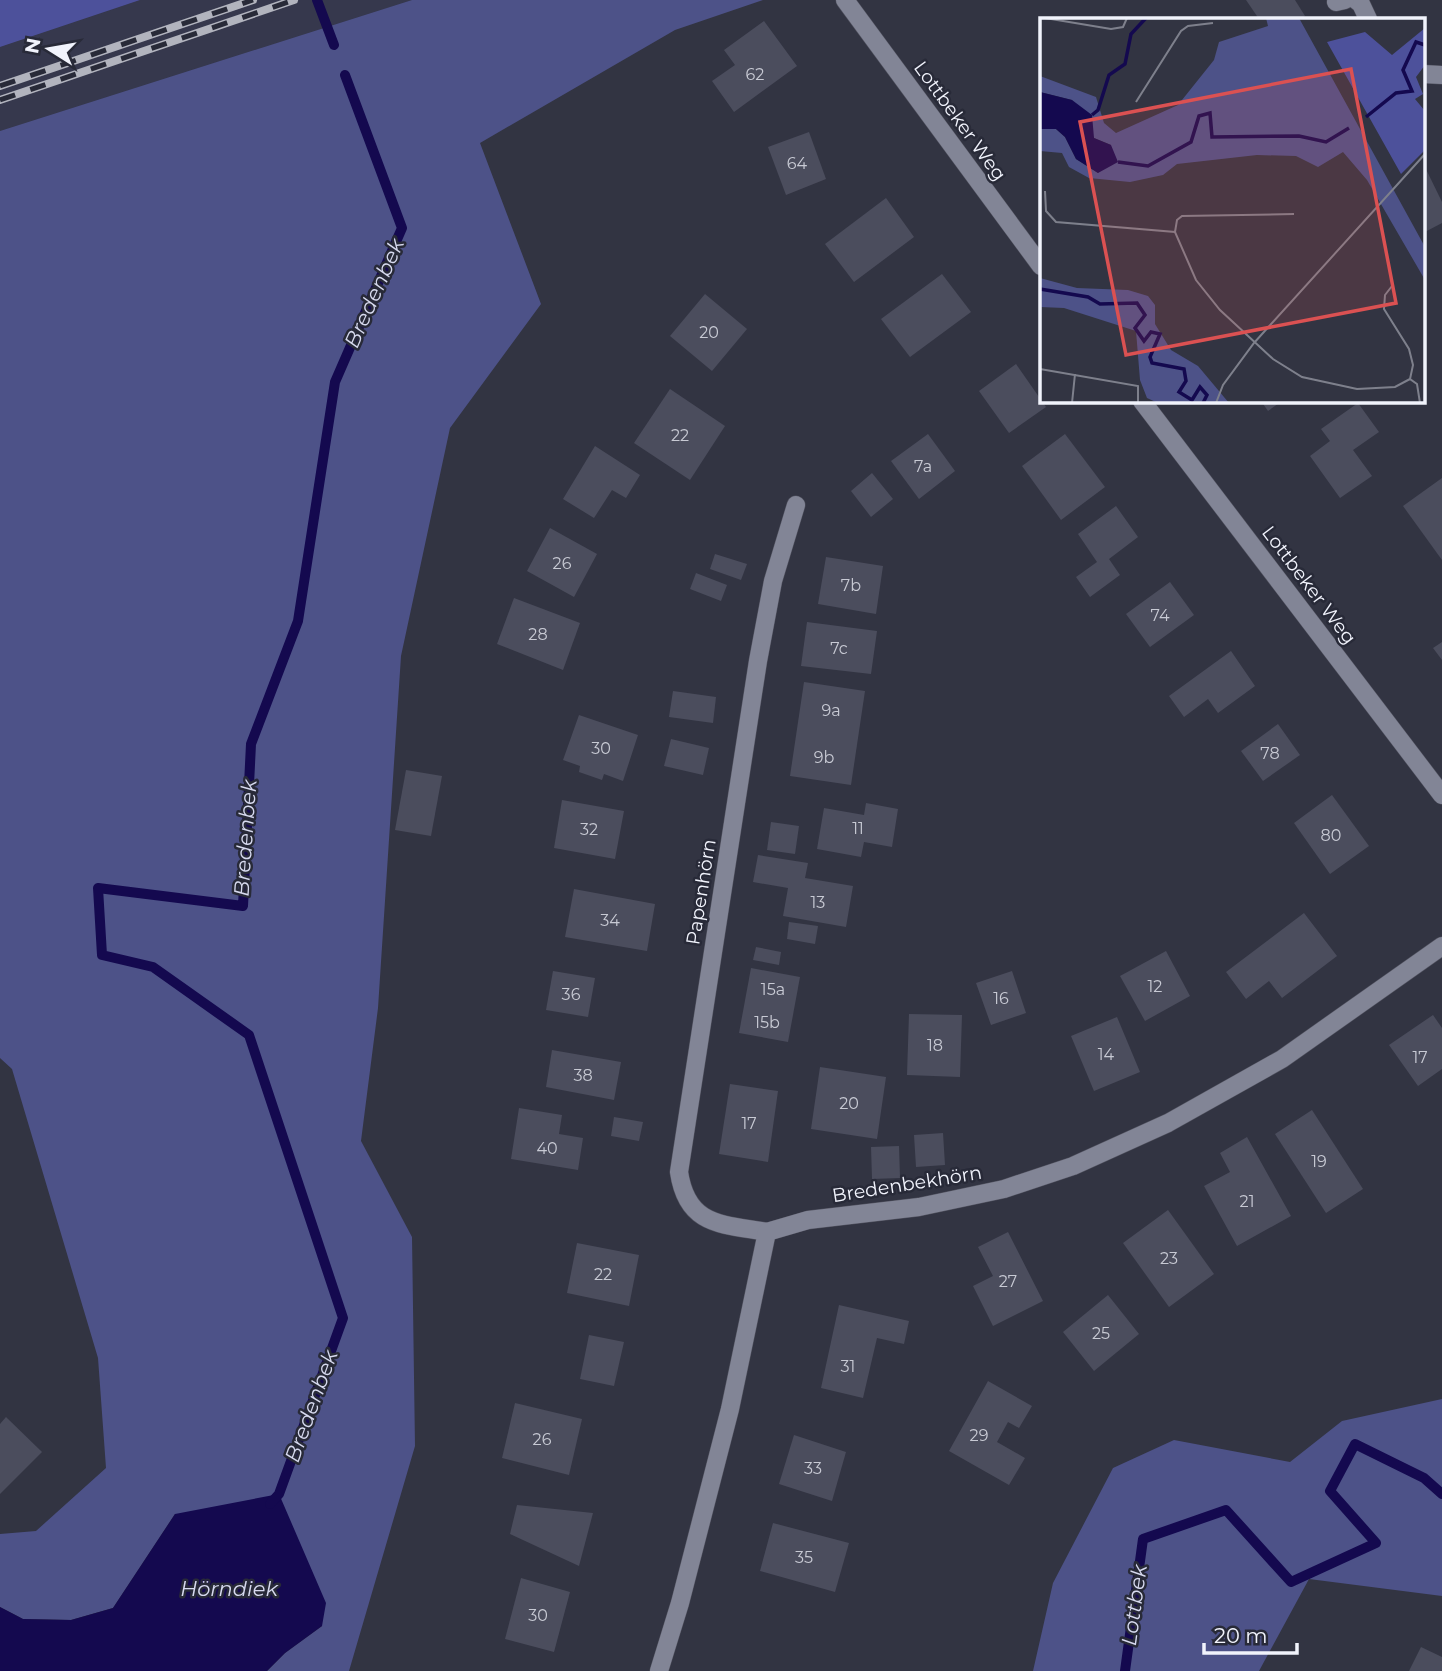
<svg xmlns="http://www.w3.org/2000/svg" width="1442" height="1671" font-family="Montserrat,sans-serif">
<rect width="100%" height="100%" fill="#323442"/>
<!-- built -->
<path fill="#36384d" d="M140,0H412L0,131V47Z"/>
<!-- green -->
<g fill="#4d5288">
<path d="M412,0H763L675,30L480,143L541,304L450,428L401,656L378,1008L361,1141L412,1237L415,1446L349,1671H267L285,1653L322,1626L175,1514L113,1608L71,1620L23,1619L0,1607V1534L36,1531L106,1468L98,1358L12,1069L0,1058V131Z"/>
<path d="M1442,1399V1596L1309,1579L1259,1671H1033L1053,1583L1113,1468L1174,1440L1290,1462L1342,1421Z"/>
</g>
<!-- forest -->
<path fill="#4d519b" d="M0,0H140L0,47Z"/>
<!-- water -->
<path fill="#14094f" d="M279,1494L326,1603L322,1626L285,1653L267,1671H0V1607L23,1619L71,1620L113,1608L175,1514Z"/>
<g fill="none" stroke-linecap="round" stroke-linejoin="round">
<!-- stream -->
<g stroke="#14094f" stroke-width="10">
<path d="M317,0L334,45"/>
<path d="M270,1504L279,1494L343,1318L249,1035L153,967L102,955L98,888L243,906L251,744L298,621L335,382L402,228L345,75"/>
<path d="M1125,1671L1143,1539L1226,1510L1291,1582L1376,1543L1330,1491L1355,1444L1424,1478L1442,1494"/>
</g>
</g>
<!-- building -->
<g fill="#4b4d5d">
<path d="M1246,0H1295L1305,16L1300,19H1259Z"/>
<path d="M764,21L797,66L734,112L712,81L735,65L724,50Z"/>
<path d="M809,132L826,179L786,195L768,147Z"/>
<path d="M1423,163L1442,202V223L1423,233Z"/>
<path d="M886,198L914,237L854,282L825,244Z"/>
<path d="M942,274L971,312L910,357L881,319Z"/>
<path d="M705,294L747,329L712,371L670,336Z"/>
<path d="M1016,364L1046,407L1009,433L979,391Z"/>
<path d="M670,389L725,426L690,480L634,443Z"/>
<path d="M1261,401H1282L1268,411Z"/>
<path d="M1358,403L1379,432L1353,450L1372,476L1340,498L1310,456L1330,441L1321,429Z"/>
<path d="M928,434L955,471L919,499L891,461Z"/>
<path d="M1065,434L1105,487L1061,520L1022,466Z"/>
<path d="M595,446L640,475L626,498L612,490L594,518L563,499Z"/>
<path d="M872,473L893,499L871,517L851,491Z"/>
<path d="M1442,478V560L1403,506Z"/>
<path d="M1116,506L1138,537L1109,559L1120,575L1090,597L1076,577L1097,562L1078,534Z"/>
<path d="M550,528L597,554L574,597L527,571Z"/>
<path d="M715,554L747,564L741,580L710,569Z"/>
<path d="M826,557L883,566L876,614L818,604Z"/>
<path d="M696,573L727,585L721,601L690,589Z"/>
<path d="M1170,582L1194,615L1150,647L1126,614Z"/>
<path d="M514,598L580,623L563,670L497,644Z"/>
<path d="M807,622L877,631L871,674L801,666Z"/>
<path d="M1442,642V660L1433,648Z"/>
<path d="M1231,651L1255,686L1218,713L1208,699L1184,717L1169,696Z"/>
<path d="M804,682L865,691L851,785L790,776Z"/>
<path d="M673,691L716,697L713,723L669,717Z"/>
<path d="M579,715L638,735L623,781L604,774L602,780L579,772L580,766L563,760Z"/>
<path d="M1278,724L1300,755L1263,781L1241,751Z"/>
<path d="M671,739L709,748L703,775L664,766Z"/>
<path d="M406,770L442,776L431,836L395,830Z"/>
<path d="M1332,795L1369,846L1330,874L1294,823Z"/>
<path d="M562,800L624,811L615,859L554,848Z"/>
<path d="M866,803L898,809L892,847L864,842L861,857L817,849L824,808L864,815Z"/>
<path d="M771,822L799,826L795,854L767,850Z"/>
<path d="M758,855L808,863L805,878L853,886L846,927L783,916L788,888L753,882Z"/>
<path d="M574,889L655,904L647,951L565,937Z"/>
<path d="M1304,913L1337,956L1282,998L1269,981L1246,999L1226,972Z"/>
<path d="M789,922L818,926L815,944L787,939Z"/>
<path d="M756,947L781,952L779,965L753,960Z"/>
<path d="M1166,951L1190,996L1145,1021L1120,976Z"/>
<path d="M751,968L800,977L788,1042L739,1033Z"/>
<path d="M553,971L595,978L588,1017L546,1010Z"/>
<path d="M1012,971L1026,1013L991,1025L976,983Z"/>
<path d="M909,1014L962,1015L960,1077L907,1075Z"/>
<path d="M1433,1015L1442,1028V1069L1418,1086L1389,1045Z"/>
<path d="M1117,1017L1140,1072L1094,1091L1071,1036Z"/>
<path d="M552,1050L621,1062L614,1100L546,1087Z"/>
<path d="M820,1067L886,1077L877,1139L811,1129Z"/>
<path d="M730,1084L778,1091L768,1162L719,1154Z"/>
<path d="M519,1108L562,1115L559,1134L583,1138L578,1170L511,1159Z"/>
<path d="M1312,1110L1363,1189L1326,1213L1275,1134Z"/>
<path d="M614,1117L643,1122L639,1141L611,1136Z"/>
<path d="M943,1133L945,1165L916,1167L914,1135Z"/>
<path d="M1247,1137L1291,1216L1237,1246L1204,1186L1230,1172L1220,1153Z"/>
<path d="M899,1146L900,1178L872,1179L871,1147Z"/>
<path d="M1168,1210L1214,1274L1169,1307L1123,1243Z"/>
<path d="M1008,1232L1043,1301L993,1326L973,1286L993,1276L978,1247Z"/>
<path d="M577,1243L639,1255L629,1306L567,1293Z"/>
<path d="M1108,1295L1139,1334L1094,1371L1063,1332Z"/>
<path d="M839,1305L909,1321L904,1344L877,1338L863,1398L821,1388Z"/>
<path d="M589,1335L624,1342L614,1386L580,1379Z"/>
<path d="M988,1381L1032,1406L1019,1428L1008,1422L997,1442L1025,1458L1009,1485L949,1451Z"/>
<path d="M515,1403L582,1419L569,1475L502,1458Z"/>
<path d="M6,1417L42,1452L0,1494V1424Z"/>
<path d="M794,1435L846,1452L832,1501L779,1484Z"/>
<path d="M517,1505L593,1513L579,1566L510,1534Z"/>
<path d="M773,1523L849,1543L835,1592L760,1571Z"/>
<path d="M521,1578L570,1592L554,1652L505,1639Z"/>
<path d="M1421,1647L1442,1657V1671H1409Z"/>
</g>
<g fill="none" stroke-linecap="round" stroke-linejoin="round">
<defs>
<g id="service">
<path d="M1356,0L1361,4L1368,19"/>
<path d="M1336,2L1345,0"/>
<path d="M1423,74L1442,75"/>
</g>
<g id="minor">
<path d="M845,0L1041,266"/>
<path d="M1142,401L1442,795"/>
<path d="M767,1232C721,1224 687,1226 679,1172L758,661L773,581L796,505"/>
<path d="M659,1671L680,1603L730,1409L767,1232L808,1220L919,1207L1004,1189L1073,1166L1168,1123L1282,1059L1442,946"/>
</g>
</defs>
<!-- service casing -->
<use href="#service" stroke="#525360" stroke-width="19"/>
<!-- minor casing -->
<use href="#minor" stroke="#525360" stroke-width="19"/>
<!-- service -->
<use href="#service" stroke="#828596" stroke-width="18"/>
<!-- minor -->
<use href="#minor" stroke="#828596" stroke-width="18"/>
<defs>
<g id="rail">
<path d="M0,86L253,0"/>
<path d="M0,100L294,0"/>
</g>
</defs>
<!-- rail casing -->
<use href="#rail" stroke="#b2b4be" stroke-width="8"/>
<!-- rail -->
<use href="#rail" stroke="#282a38" stroke-width="5" stroke-dasharray="16" stroke-linecap="butt"/>
</g>
<g text-anchor="middle" dominant-baseline="central" stroke-width="5" stroke-linejoin="round" paint-order="stroke">
<!-- number labels -->
<g font-size="16" fill="#c8cad4">
<text x="755" y="74">62</text>
<text x="797" y="163">64</text>
<text x="709" y="332">20</text>
<text x="680" y="435">22</text>
<text x="923" y="466">7a</text>
<text x="562" y="563">26</text>
<text x="851" y="585">7b</text>
<text x="1160" y="615">74</text>
<text x="538" y="634">28</text>
<text x="839" y="648">7c</text>
<text x="831" y="710">9a</text>
<text x="601" y="748">30</text>
<text x="1270" y="753">78</text>
<text x="824" y="757">9b</text>
<text x="858" y="828">11</text>
<text x="589" y="829">32</text>
<text x="1331" y="835">80</text>
<text x="818" y="902">13</text>
<text x="610" y="920">34</text>
<text x="1155" y="986">12</text>
<text x="773" y="989">15a</text>
<text x="571" y="994">36</text>
<text x="1001" y="998">16</text>
<text x="767" y="1022">15b</text>
<text x="935" y="1045">18</text>
<text x="1106" y="1054">14</text>
<text x="1420" y="1057">17</text>
<text x="583" y="1075">38</text>
<text x="849" y="1103">20</text>
<text x="749" y="1123">17</text>
<text x="547" y="1148">40</text>
<text x="1319" y="1161">19</text>
<text x="1247" y="1201">21</text>
<text x="1169" y="1258">23</text>
<text x="603" y="1274">22</text>
<text x="1008" y="1281">27</text>
<text x="1101" y="1333">25</text>
<text x="848" y="1366">31</text>
<text x="979" y="1435">29</text>
<text x="542" y="1439">26</text>
<text x="813" y="1468">33</text>
<text x="804" y="1557">35</text>
<text x="538" y="1615">30</text>
</g>
<!-- street labels -->
<g font-size="19" fill="#f1f3fc" stroke="#282a38">
<text transform="translate(960 121) rotate(54)">Lottbeker Weg</text>
<text transform="translate(1309 585) rotate(53)">Lottbeker Weg</text>
<text transform="translate(701 892) rotate(-81)">Papenhörn</text>
<text transform="translate(907 1184) rotate(-9)">Bredenbekhörn</text>
</g>
<!-- water labels -->
<g font-size="21" font-style="italic" fill="#d7daef" stroke="#282a38">
<text transform="translate(374 293) rotate(-66)">Bredenbek</text>
<text transform="translate(245 838) rotate(-86)">Bredenbek</text>
<text transform="translate(311 1406) rotate(-70)">Bredenbek</text>
<text x="229" y="1588">Hörndiek</text>
<text transform="translate(1134 1605) rotate(-82)">Lottbek</text>
</g>
</g>
<!-- overview -->
<g transform="translate(1040 18)">
<rect width="385" height="385" fill="#323442"/>
<path d="M226,0H259L385,229V262L327,162L303,134L278,149L256,138L217,137L137,146L123,157L90,164L49,160L29,149L22,135L0,133V111H16L25,119L36,141L58,155L71,127L54,120L32,82L0,74V58L56,79L64,105L76,115L138,87L174,42L179,24L228,8ZM0,260L37,270L88,272L108,278L115,287V306L131,332L158,348L189,385H118L107,380L100,362L96,313L24,290L0,289Z" fill="#4d5288"/>
<path d="M385,10V47L376,59L383,76L375,81L385,93V132L361,156L287,24L325,14L352,37Z" fill="#4d519b"/>
<path d="M0,74L32,82L52,97L54,120L71,127L78,144L58,155L36,141L25,119L16,111H0Z" fill="#14094f"/>
<path fill="none" stroke="#14094f" stroke-width="3.5" d="M52,97L58,92L69,57L85,46L91,16L106,0M326,99L356,75L372,73L363,52L376,24L385,27M78,144L108,148L151,124L159,98L170,95L172,119L259,118L286,124L309,110M0,271L48,279L60,286L97,285L105,297L95,310L104,323L111,314L120,316L110,339L112,345L144,351L146,363L139,374L152,382L160,369L167,377L163,385"/>
<path fill="none" stroke="#7e808c" stroke-width="2" d="M5,0L71,11L83,9L87,0M96,84L141,13L148,8L173,5M5,173L6,193L16,204L135,214L156,262L180,292L233,341L262,359L317,371L355,369L370,361M135,214L137,202L142,198L254,196M352,268L345,277L344,291L369,331L373,347L370,361L377,366L380,385M0,351L98,368V385M32,385L35,356M176,385L183,367L214,325L385,136"/>
<path fill="#db5152" fill-opacity="0.15" stroke="#db5152" stroke-width="3.5" d="M311,51L356,285L86,337L40,104Z"/>
<rect width="385" height="385" fill="none" stroke="#f1f3fc" stroke-width="3.5"/>
</g>
<!-- north arrow -->
<g transform="translate(49 49) rotate(281)" stroke="#282a38" stroke-width="5" paint-order="stroke">
<path d="M0-5L12 26L0 18L-12 26Z" fill="#f1f3fc"/>
<text y="-10" font-size="19" font-weight="bold" text-anchor="middle" fill="#f1f3fc">N</text>
</g>
<!-- scale -->
<path d="M1204 1643v10h93v-10" fill="none" stroke="#f1f3fc" stroke-width="3.5"/>
<text x="1214" y="1643" font-size="21" fill="#f1f3fc" stroke="#282a38" stroke-width="5" paint-order="stroke">20 m</text>
</svg>
